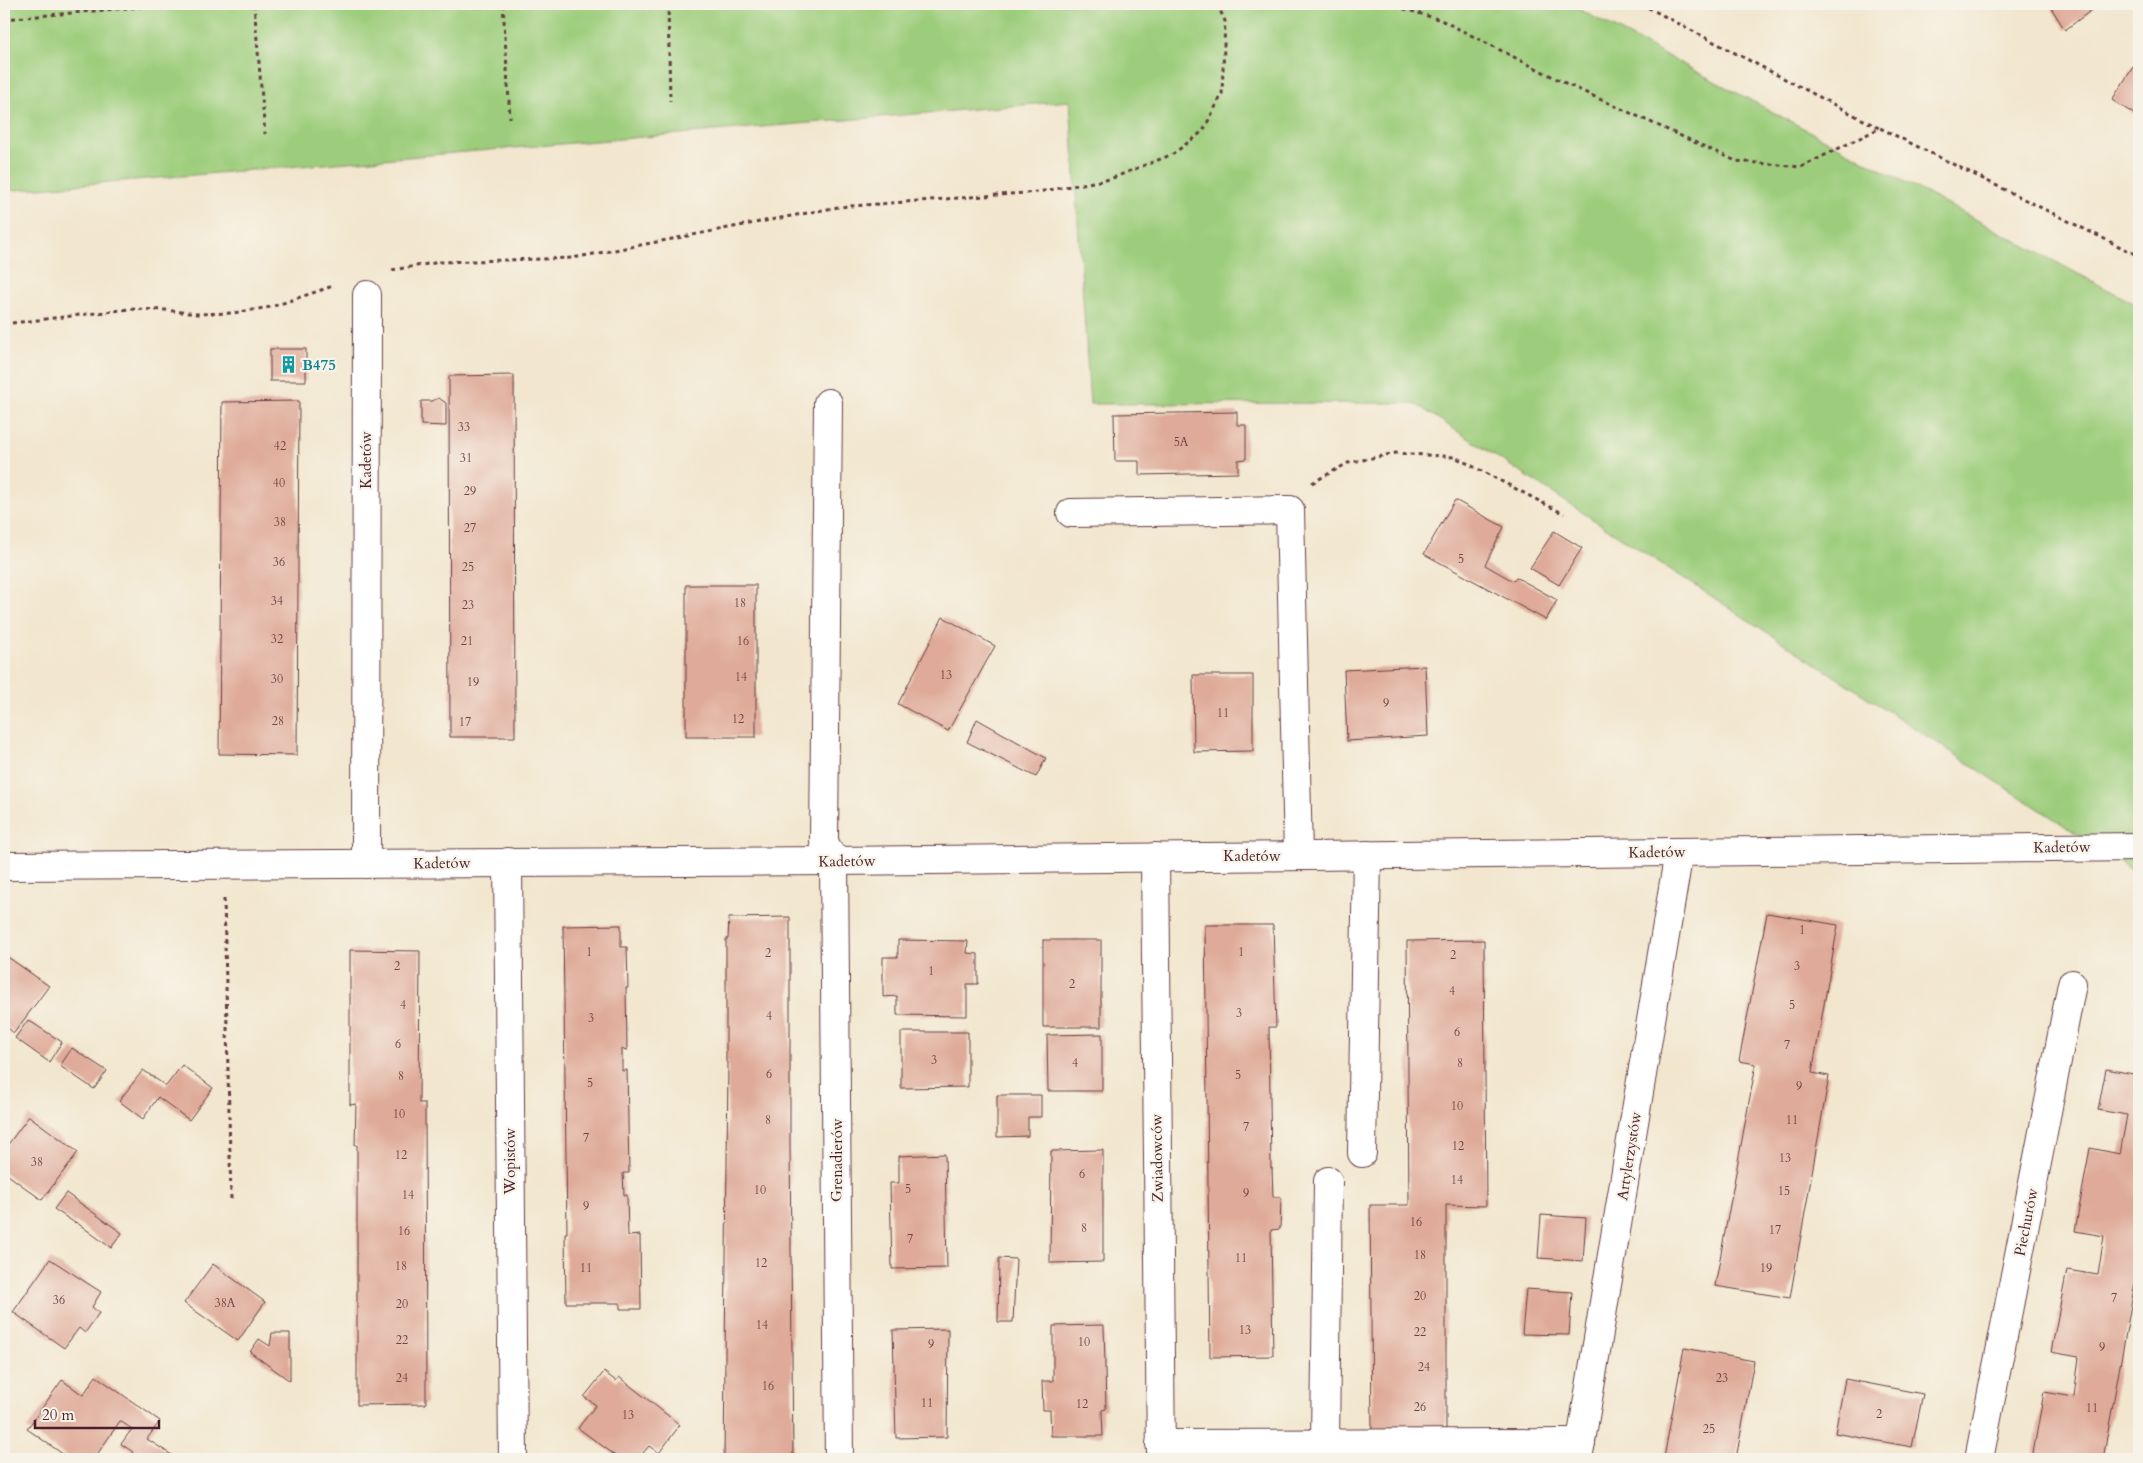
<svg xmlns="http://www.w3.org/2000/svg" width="2143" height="1463" font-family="Cardo,serif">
<rect width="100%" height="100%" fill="#f7f3e8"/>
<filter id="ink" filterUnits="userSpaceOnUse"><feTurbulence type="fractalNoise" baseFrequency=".02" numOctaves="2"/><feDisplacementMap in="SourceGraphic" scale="10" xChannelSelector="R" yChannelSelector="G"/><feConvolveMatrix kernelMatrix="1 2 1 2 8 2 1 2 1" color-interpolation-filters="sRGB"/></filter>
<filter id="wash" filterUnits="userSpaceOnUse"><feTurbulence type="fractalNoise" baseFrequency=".0096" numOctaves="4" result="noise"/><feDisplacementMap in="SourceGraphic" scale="20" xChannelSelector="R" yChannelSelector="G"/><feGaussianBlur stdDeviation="1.12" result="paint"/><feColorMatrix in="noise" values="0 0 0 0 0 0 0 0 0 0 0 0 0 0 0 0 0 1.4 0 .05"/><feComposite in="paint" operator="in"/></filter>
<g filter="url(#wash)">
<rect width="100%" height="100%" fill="#f2e6ce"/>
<!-- green -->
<path fill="#9dcd7b" stroke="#747653" d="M4,4H1569L2139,306V874L1414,403L1090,404L1070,101L4,191Z"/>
<g id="blocks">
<!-- building -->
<g fill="#dfaa99">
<path d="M2054,4H2089L2093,9L2065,30L2050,6Z"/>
<path d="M2133,67L2139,71V106L2134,114L2112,100Z"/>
<path d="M5,254L7,275L4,277V255Z"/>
<rect x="270" y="349" width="36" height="32"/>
<path d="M514,375L515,737H450L449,376Z"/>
<path d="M439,398L446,403V426L421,425V401H432Z"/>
<path d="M299,401L297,755L219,754L222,402Z"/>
<path d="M1237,412V425H1246V459L1238,460V473L1139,475V461H1115L1114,414Z"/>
<path d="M1455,500L1504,527L1485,565L1513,581L1516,577L1557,600L1546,620L1424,554Z"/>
<path d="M1554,531L1582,548L1559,585L1530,568Z"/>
<rect x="686" y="585" width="70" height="152"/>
<path d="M943,617L995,646L948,731L898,704Z"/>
<path d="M1425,666L1428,736L1347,741L1344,670Z"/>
<path d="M1193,675H1253V751L1194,752Z"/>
<path d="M977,719L1046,758L1036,777L967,742Z"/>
<path d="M1767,913L1838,925L1812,1073L1829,1076L1790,1298L1715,1286L1756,1064L1739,1061Z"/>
<path d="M790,917V1146L793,1459H724L728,1062H726V939H728L729,918Z"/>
<path d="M621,925V947H627L628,988H626L627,1050L622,1049V1071L627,1070L629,1173H623L624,1195H627L628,1236L640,1235L641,1309H620V1303H566L565,1233H567L563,926Z"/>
<path d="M1205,925H1273L1276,1027H1269L1271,1168H1272L1273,1197H1281L1280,1229L1271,1230L1273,1356L1210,1357Z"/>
<path d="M898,940L968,941L967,953L978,954V984H967V1016L897,1015V996L883,997V957H898Z"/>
<rect x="1043" y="940" width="58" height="87"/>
<path d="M1484,940L1486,1206L1446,1205V1431L1372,1430L1370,1205H1409L1407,941Z"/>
<path d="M350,950L420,951L419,1103H425L426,1404L357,1405V1145H355L356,1104L350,1105Z"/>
<path d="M5,955L49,986L14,1033L4,1025Z"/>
<path d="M28,1020L62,1042L49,1062L15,1038Z"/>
<path d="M901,1032H968V1087L901,1088Z"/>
<path d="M1102,1034V1091H1048L1047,1035Z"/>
<path d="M72,1048L107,1071L94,1089L60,1066Z"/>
<path d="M182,1065L213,1088L189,1120L158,1097L143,1119L119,1101L143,1070L166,1086Z"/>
<path d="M2106,1069L2139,1075V1261L2103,1459H2032L2044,1392L2074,1397L2079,1357L2051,1352L2067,1270L2098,1275L2104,1236L2075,1231L2090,1148L2120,1154L2127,1115L2098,1110Z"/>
<path d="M997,1095H1041V1117H1028V1136L997,1137Z"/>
<path d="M29,1116L78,1152L42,1200L4,1172V1150Z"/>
<path d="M1103,1150V1262L1050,1263L1051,1151Z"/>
<path d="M945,1154L947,1268L892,1269L890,1183H899V1156Z"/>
<path d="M66,1193L122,1233L111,1248L76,1222L75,1223L54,1209Z"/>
<path d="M1541,1215L1586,1218L1583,1261L1538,1258Z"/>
<path d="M999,1258L1016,1259L1013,1322H998Z"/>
<path d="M50,1259L101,1292L92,1307L99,1313L85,1333L79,1328L64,1348L13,1312Z"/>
<path d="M213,1264L265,1302L238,1341L184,1303Z"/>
<path d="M1526,1289L1572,1292L1569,1335L1522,1334Z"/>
<path d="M1104,1325L1106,1409L1102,1410L1103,1436H1051L1050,1410H1043L1042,1381H1053V1326Z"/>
<path d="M948,1329L947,1437L896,1438L893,1330Z"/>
<path d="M272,1333H290V1381L250,1352L259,1339L270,1346Z"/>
<path d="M1684,1348L1754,1361L1736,1459L1664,1458Z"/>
<path d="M604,1372L616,1381L619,1377L680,1425L659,1453L649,1446L638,1459H620L578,1428L596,1405L584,1397Z"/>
<path d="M96,1376L160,1421L147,1439L178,1459H132L129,1457L133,1452L121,1444L132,1429L120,1421L94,1459H70L27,1429L62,1380L83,1395Z"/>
<path d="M1845,1379L1923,1394L1912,1447L1835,1433Z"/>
</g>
</g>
</g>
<g filter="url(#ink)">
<use href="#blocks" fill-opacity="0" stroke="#633d43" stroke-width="1"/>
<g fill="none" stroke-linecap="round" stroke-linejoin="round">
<defs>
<g id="minor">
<path d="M828,403L824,842L834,861L839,1459"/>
<path d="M1071,513L1290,510L1298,856"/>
<path d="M1155,857L1161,1459"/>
<path d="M508,862L513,1459"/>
<path d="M366,864L367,295"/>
<path d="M4,866L834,861L2139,847"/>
<path d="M1362,1153L1367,855"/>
<path d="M1160,1444L1581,1443"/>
<path d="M1325,1444L1328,1181"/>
<path d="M1578,1459L1679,852"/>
<path d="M1979,1459L2072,984"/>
</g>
</defs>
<!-- minor casing -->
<use href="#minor" stroke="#633d43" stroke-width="30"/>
<!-- path -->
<g stroke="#633d43" stroke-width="3" stroke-dasharray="4 4" stroke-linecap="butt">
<path d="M126,4L127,8L185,4"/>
<path d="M254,4L265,134"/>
<path d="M503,4L510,118"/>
<path d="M668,4L670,101"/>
<path d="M1388,4L1441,20L1571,86L1736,161L1801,167L1880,128L2139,256"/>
<path d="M1641,4L1879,128"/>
<path d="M4,19L127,8"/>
<path d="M392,270L440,262L573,258L838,207L1038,192L1110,179L1173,154L1203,131L1222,94L1225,21L1217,4"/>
<path d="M4,324L130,309L166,310L197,314L233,313L271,307L333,286"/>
<path d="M1312,483L1348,463L1396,453L1455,457L1564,514"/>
<path d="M224,899L231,1199"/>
</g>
<!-- minor -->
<use href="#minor" stroke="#fff" stroke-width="28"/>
</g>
</g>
<!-- icons -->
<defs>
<symbol id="building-bare" viewBox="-9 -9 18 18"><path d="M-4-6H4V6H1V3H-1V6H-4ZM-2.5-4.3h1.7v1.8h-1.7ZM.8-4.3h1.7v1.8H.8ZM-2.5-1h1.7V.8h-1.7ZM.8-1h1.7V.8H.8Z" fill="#0f9aa8" stroke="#f7f3e8" stroke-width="2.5" paint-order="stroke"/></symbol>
</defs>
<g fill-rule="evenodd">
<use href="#building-bare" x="276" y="352" width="25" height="25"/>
</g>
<g text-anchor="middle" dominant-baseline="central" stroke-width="4.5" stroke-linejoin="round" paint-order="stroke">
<!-- number labels -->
<g font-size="12" fill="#6f4246">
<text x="464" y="427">33</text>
<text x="1181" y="442">5A</text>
<text x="280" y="446">42</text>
<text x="466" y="458">31</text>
<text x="279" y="483">40</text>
<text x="470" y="491">29</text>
<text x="280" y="522">38</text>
<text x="470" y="528">27</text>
<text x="1461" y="559">5</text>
<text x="279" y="562">36</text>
<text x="468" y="567">25</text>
<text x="277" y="601">34</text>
<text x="740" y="603">18</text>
<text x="468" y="605">23</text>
<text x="277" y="639">32</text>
<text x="467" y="641">21</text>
<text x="743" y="641">16</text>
<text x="946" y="675">13</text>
<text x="741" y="677">14</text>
<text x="277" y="679">30</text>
<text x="473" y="682">19</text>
<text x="1386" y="703">9</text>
<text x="1223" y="713">11</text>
<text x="738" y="719">12</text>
<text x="278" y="721">28</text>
<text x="465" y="722">17</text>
<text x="1802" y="930">1</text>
<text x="589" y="952">1</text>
<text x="1241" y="952">1</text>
<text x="768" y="953">2</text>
<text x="1453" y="955">2</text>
<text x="397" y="966">2</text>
<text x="1797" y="966">3</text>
<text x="931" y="971">1</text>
<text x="1072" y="984">2</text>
<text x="1452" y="991">4</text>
<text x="403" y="1005">4</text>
<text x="1792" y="1005">5</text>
<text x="1239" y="1013">3</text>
<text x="769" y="1016">4</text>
<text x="591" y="1018">3</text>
<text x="1457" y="1032">6</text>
<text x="398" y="1044">6</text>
<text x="1787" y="1045">7</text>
<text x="934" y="1060">3</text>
<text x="1075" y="1063">4</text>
<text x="1460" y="1063">8</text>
<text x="769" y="1074">6</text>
<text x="1238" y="1075">5</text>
<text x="401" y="1076">8</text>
<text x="590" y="1083">5</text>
<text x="1799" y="1086">9</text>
<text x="1457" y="1106">10</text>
<text x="399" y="1114">10</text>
<text x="768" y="1120">8</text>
<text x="1792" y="1120">11</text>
<text x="1246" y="1127">7</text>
<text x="586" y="1138">7</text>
<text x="1458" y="1146">12</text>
<text x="401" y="1155">12</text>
<text x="1785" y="1158">13</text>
<text x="37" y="1162">38</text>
<text x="1082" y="1174">6</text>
<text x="1457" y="1180">14</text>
<text x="908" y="1189">5</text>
<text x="760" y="1190">10</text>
<text x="1784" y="1191">15</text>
<text x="1246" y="1193">9</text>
<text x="408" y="1195">14</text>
<text x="586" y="1206">9</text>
<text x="1416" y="1222">16</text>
<text x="1084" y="1228">8</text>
<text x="1775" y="1230">17</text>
<text x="404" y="1231">16</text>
<text x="910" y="1239">7</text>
<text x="1420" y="1255">18</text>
<text x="1241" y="1258">11</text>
<text x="761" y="1263">12</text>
<text x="401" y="1266">18</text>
<text x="586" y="1268">11</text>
<text x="1766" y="1268">19</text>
<text x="1420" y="1296">20</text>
<text x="2114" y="1298">7</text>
<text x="59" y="1300">36</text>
<text x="225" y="1303">38A</text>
<text x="402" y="1304">20</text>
<text x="762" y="1325">14</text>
<text x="1245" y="1330">13</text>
<text x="1420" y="1332">22</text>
<text x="402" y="1340">22</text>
<text x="1084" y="1342">10</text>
<text x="931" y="1344">9</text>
<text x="2102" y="1347">9</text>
<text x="1424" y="1367">24</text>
<text x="402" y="1378">24</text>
<text x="1722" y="1378">23</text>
<text x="768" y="1386">16</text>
<text x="927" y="1403">11</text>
<text x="1082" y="1404">12</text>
<text x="1420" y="1407">26</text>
<text x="2092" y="1408">11</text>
<text x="1879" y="1414">2</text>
<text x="628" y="1415">13</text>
<text x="1709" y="1429">25</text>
</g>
<!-- culture labels -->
<g font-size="15" font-weight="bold" fill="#0d838f" stroke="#f7f3e8" text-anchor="start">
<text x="302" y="365">B475</text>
</g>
<!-- street labels -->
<g font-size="15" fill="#4a1f2b" stroke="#f7f3e8">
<text transform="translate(366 460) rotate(-90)">Kadetów</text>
<text transform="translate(2062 847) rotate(-1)">Kadetów</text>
<text transform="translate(1657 852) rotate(-1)">Kadetów</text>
<text x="1252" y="856">Kadetów</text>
<text transform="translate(847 861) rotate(-1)">Kadetów</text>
<text transform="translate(442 863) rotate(-1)">Kadetów</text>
<text transform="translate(1629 1156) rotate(-81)">Artylerzystów</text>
<text transform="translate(1157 1158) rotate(-91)">Zwiadowców</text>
<text transform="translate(837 1160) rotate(-90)">Grenadierów</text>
<text transform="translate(510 1161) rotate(-90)">Wopistów</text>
<text transform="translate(2026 1222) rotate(-79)">Piechurów</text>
</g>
</g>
<!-- margin -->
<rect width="2143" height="1463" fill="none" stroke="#f7f3e8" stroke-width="20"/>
<!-- scale -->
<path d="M35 1420v8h124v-8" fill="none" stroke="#4a1f2b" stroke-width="2.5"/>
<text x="42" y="1420" font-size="15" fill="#4a1f2b" stroke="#f7f3e8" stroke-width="4" paint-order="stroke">20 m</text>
</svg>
